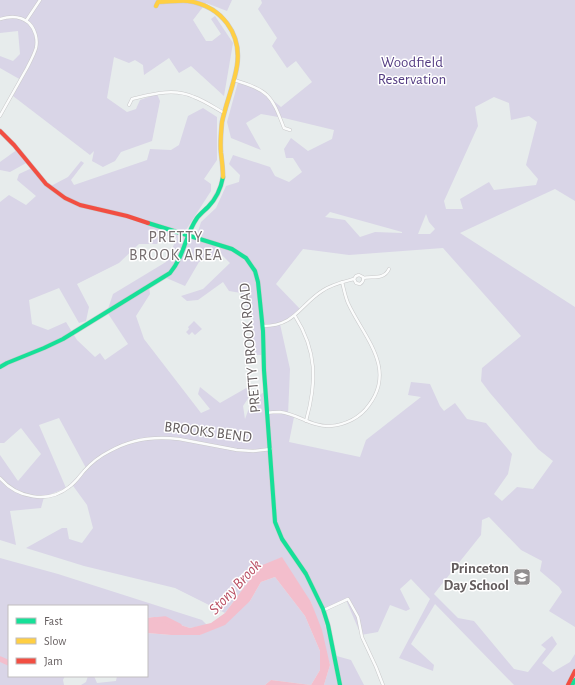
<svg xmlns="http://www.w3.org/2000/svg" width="575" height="685" font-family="'Alegreya Sans',sans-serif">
<rect width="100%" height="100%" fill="#e7ecec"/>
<!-- green -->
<g fill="#d9d5e7" fill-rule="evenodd">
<path d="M0,0H232L227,11L206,3L193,20L206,41H212L221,34L211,19L215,16L233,43L224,96L191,66L179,73L169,58L144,75L143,65L135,60L129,63L114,57L107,98L127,112L136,109L140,100L157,94L160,101L152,141L121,152L115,161L103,167L92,161L94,151L90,155L13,96L21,80L0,68V56L13,61L20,54L18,31L0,33Z"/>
<path d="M261,0H575V201L555,189L460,233L575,307V627L549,611L562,592L559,587L540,571L542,561L521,550L489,517L482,520L481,535L434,594L458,618L474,621L514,669L528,672L546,649L541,645L552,636L557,644L542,663L553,672L570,662L575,654V675L570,685H514L435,604L411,644L434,665L433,671L399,658L430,599L411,579L400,589L410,609L406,611L390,605L378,632L361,635L346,600L322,613L333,655L351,660L364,685H324L330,665L311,602L260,566L225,613L175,588L84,566L26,548L62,528H67L69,539L82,543L93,528L87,505L71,483L86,468L59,418L39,425L66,488L44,497L41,508L10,511L16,545L0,540V455L18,481L41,454L21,428L4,443H0V202L9,195L26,205L36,196L17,180L19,174L32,168L49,187L68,177L81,161L84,163L71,180L74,185L147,160L150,149L171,150L179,145L188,116L203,108L217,117V160L204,179L211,184V191L184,233L196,238L201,222L216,208L226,186L239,182L240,175L229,164L233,155L270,167L275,176L289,182L302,172L293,158H286L284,149L291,138L308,151L332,139L334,130L284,118L261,114L246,123L261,150L231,138L227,122L238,82L258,88L281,107L312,82L296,61L287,68L272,46L277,38L258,9L262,3ZM494,97L509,103L511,120L529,116L537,122L526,165L538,179L536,185L494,190L489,182L460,199L463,209H446L444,201L478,126L475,107ZM330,212L402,232V233L375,232L360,237L345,220L325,217ZM426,214L429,222L435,229L430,234H418ZM162,235L177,238L166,262L113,294L107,312L128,344L105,360L100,353L95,357L77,340L66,322L48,330L32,324L29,300L59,288L79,323L86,321L89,307L77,284L119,263L139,244H157ZM443,248L521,336L482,368L481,381L490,393L538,449L553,461L533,489L517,487L502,501L494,494L508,474L512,454L486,423L467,419L455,403L444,411L440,406L430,384L411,382L408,395L421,397L366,440L360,457L289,442L294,417L288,415L290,369L280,324L301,310L276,284L303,249L349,255ZM221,254L230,263L203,289L181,296L187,301L198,300L223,282L229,291L241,293L253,320L251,355H265L267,390L252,400L245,419L243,406L251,394L248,387L220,403L200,387L198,394L210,409L201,413L144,339L136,316L150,294L149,286L164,277L185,286L199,262Z"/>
<path d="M18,149L28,162L10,172L0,170V162Z"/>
<path d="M194,321L202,329L195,335L192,332L189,335L186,332L189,329L188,327Z"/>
<path d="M0,558L58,574L202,620L207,625L190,628L155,617L147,618V606H9V676H65L63,680L64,685H0Z"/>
<path d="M275,577L305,616L320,651V670L311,685L271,680L265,685H81L86,682L88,676H94L97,683L116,681L117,676H147V633L171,635H200L250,601L261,582Z"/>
</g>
<!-- water -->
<path fill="#f3becc" d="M282,557L311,602L322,630L330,665L324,685H265L271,680L311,685L320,670V651L305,616L275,577L261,582L250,601L225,625L200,635H171L147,633V618L155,617L190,628L211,623L225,613L260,566Z"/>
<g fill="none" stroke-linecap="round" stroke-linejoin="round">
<!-- river -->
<g stroke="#f3becc" stroke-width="5.5">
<path d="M147,621L165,619L179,626"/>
<path d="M0,659L9,663"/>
</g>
<defs>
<g id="street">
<path d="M0,19C10,16 20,15 29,23C35,29 38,39 36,48C34,55 30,62 27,68C18,84 9,100 0,116"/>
<path d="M26,21L40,0"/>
<path d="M234,80C269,91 271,94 284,128L290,130"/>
<path d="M129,105L132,99C153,94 174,88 194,97C205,101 215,108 224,113"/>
<path d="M363,278C373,276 384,280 389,269"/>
<path d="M295,316C317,351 317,382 306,421"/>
<path d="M263,326C295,326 299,306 322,291C332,284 343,282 354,279L356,283L360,284C363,282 364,280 363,277L359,275L356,276L354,279"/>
<path d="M268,413C272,412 276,412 280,412C298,414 312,427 330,426C345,425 360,418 369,405C397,368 363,336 348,303C345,296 344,289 342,282"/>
<path d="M0,478C17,498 48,504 69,487C75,483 79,477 84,471C91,463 100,456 110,451C131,439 155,436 179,439L237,450L253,451L271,449"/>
<path d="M324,610L348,599L358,617L362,637L376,667L383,685"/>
</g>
<g id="fast">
<path d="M148,223L232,249L246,258L255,271L258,282L263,331L264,370L275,522L282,539L306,574L323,609L328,625L340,685"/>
<path d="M0,367L7,363L44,348L63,339L170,273C185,255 185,235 197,218C200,214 204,211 208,207C216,199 221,188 223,177"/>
<path d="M572,685L575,680"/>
</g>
<path id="slow" d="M156,6L158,2C168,2 179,0 188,1C222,6 242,34 237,66C234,85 226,103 222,122C221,132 220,143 221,153C222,161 223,169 223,177"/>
<g id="jam">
<path d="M0,131L14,145L46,184L65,198L80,205L127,216L148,223"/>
<path d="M568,685L575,671"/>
</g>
</defs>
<!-- street casing -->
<use href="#street" stroke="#c9c9ca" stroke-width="3.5"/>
<!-- fast casing -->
<use href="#fast" stroke="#cac9ca" stroke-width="5"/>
<!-- slow casing -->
<use href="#slow" stroke="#cac9ca" stroke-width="5"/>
<!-- jam casing -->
<use href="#jam" stroke="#cac9ca" stroke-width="5"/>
<!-- street -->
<use href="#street" stroke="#fbfcfc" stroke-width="2.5"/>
<!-- fast -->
<use href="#fast" stroke="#16e098" stroke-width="4"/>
<!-- slow -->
<use href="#slow" stroke="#ffcf43" stroke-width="4"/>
<!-- jam -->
<use href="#jam" stroke="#f24e42" stroke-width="4"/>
</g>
<!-- icons -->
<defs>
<symbol id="school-square" viewBox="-11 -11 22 22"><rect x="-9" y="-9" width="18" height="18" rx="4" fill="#928f90" stroke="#fff"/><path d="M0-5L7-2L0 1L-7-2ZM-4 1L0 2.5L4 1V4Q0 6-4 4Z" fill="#fff"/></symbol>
</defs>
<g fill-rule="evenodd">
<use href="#school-square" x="512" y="567" width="20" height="20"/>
</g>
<g text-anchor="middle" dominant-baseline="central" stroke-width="3" stroke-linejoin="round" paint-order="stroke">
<!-- park labels -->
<g font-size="15" fill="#553d83" stroke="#fff">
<text x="412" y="62">Woodfield<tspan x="412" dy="17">Reservation</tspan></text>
</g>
<!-- street labels -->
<g font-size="15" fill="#645d5e" stroke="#fff">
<text transform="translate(250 348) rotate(-95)">PRETTY BROOK ROAD</text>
<text transform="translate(208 432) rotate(7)">BROOKS BEND</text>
</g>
<!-- poi labels -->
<g font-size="15" font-weight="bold" fill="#645d5e" stroke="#fff" text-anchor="end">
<text x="509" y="568">Princeton<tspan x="509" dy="17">Day School</tspan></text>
</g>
<!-- neighbourhood labels -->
<g font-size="16" letter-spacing="1" fill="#766e6f" stroke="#fff">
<text x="176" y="237">PRETTY<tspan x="176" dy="18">BROOK AREA</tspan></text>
</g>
<!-- water labels -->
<g font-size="16" font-style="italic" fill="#b94f63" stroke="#fff">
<text transform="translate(235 587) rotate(-47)">Stony Brook</text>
</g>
</g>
<!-- legend -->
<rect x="8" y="605" width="140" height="72" fill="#ffffff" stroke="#c1bebf"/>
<rect x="16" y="618" width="20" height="6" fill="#16e098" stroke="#c1bebf"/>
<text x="44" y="625" font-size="12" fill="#645d5e">Fast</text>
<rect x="16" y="638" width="20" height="6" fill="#ffcf43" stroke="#c1bebf"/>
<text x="44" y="645" font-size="12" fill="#645d5e">Slow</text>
<rect x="16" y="658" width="20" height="6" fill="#f24e42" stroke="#c1bebf"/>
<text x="44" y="665" font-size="12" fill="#645d5e">Jam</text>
</svg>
